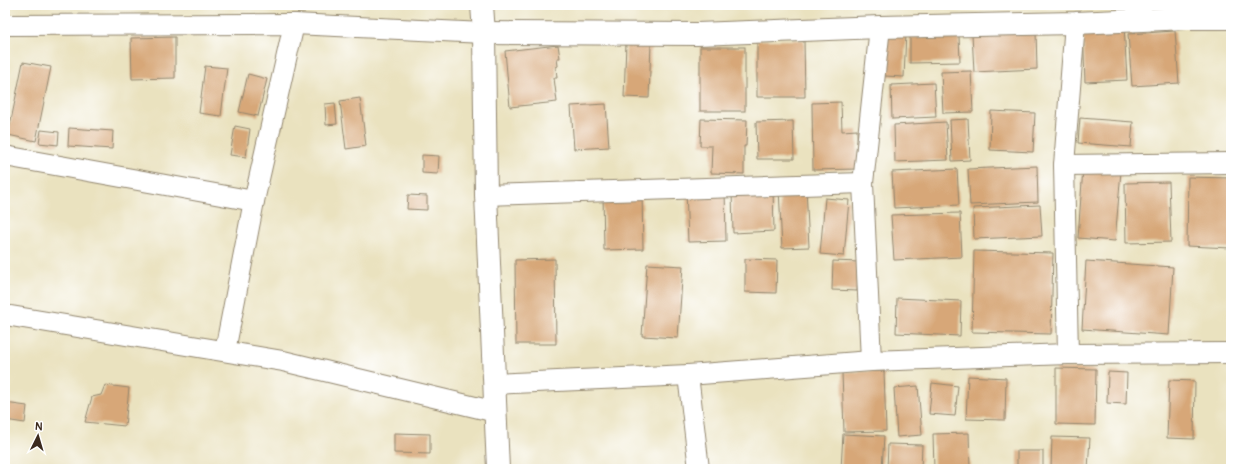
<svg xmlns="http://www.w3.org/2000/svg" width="1236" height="474" font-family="Pangolin,sans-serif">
<rect width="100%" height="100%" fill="#fff"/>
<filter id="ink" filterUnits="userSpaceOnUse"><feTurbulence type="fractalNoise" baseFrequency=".025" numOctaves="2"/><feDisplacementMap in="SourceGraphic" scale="8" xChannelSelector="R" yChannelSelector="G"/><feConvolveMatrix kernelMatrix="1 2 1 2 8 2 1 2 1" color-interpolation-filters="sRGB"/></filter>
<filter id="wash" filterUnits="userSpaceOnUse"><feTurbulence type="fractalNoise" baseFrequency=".012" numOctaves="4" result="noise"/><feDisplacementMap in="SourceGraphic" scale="16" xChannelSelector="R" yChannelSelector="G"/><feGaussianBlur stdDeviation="0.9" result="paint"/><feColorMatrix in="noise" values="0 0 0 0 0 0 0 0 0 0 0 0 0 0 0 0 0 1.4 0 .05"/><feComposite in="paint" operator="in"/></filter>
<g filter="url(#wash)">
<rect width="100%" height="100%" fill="#eae2bf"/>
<g id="blocks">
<!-- building -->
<g fill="#d7a778">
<path d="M232,5H254V8L232,6Z"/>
<path d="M1124,24L1127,80L1085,82L1083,25Z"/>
<path d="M1036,31L1037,69L974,72L972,34Z"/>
<path d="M1175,31L1179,83L1132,86L1128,34Z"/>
<path d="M887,32L906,33L904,77L885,76Z"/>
<path d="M959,36L960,62L910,63V37Z"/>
<path d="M175,37V78L132,79L131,38Z"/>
<path d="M757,40H804L805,97H757Z"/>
<path d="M626,43H651L649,98L624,97Z"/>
<path d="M558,45L560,58H557L558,66L556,67L557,78H554L557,102L510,107L505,51Z"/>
<rect x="700" y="47" width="45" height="64"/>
<path d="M23,62L51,67L36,141L8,135Z"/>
<path d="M205,66L227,68L221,116L199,113Z"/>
<path d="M971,71L973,112L943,113L941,72Z"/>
<path d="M248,74L267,79L258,116L239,112Z"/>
<path d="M934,83L936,117L892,119L891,85Z"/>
<path d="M360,98L366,146L346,149L340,101Z"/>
<path d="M841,102L842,131L857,130L858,169L813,170L812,103Z"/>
<path d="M335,103L337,124L326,125L325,104Z"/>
<path d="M606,104L609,147L574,149L571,106Z"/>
<path d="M991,111L1035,113L1033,152L990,150Z"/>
<path d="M1080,118L1133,122L1131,147L1078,143Z"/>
<path d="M701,119L747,120L746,146H744V174L711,173L712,146H700Z"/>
<path d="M968,119L970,160L952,161L950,120Z"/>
<path d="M793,121L794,159H757L756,122Z"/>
<path d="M946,122L948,160L895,162L894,125Z"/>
<path d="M235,126L250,129L246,157L230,155Z"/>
<path d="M69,128L113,131L112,149L68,146Z"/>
<path d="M41,130L59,132L58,145L39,143Z"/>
<path d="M422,155L439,156L438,174L422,173Z"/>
<path d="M1037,166L1038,202L970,205L968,169Z"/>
<path d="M1083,168L1121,171L1115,241L1078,238Z"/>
<path d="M957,169L959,205L894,208L892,172Z"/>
<path d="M1188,177L1231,178V248L1187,246Z"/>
<path d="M1169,182L1171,242L1126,243L1125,183Z"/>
<path d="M806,188L809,247L782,248L779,189Z"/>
<path d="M773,189L774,231L733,233L732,191Z"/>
<path d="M686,190H725L726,241L688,242Z"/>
<path d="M603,194H642L643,249L604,250Z"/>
<path d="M408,195L427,196V210L407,209Z"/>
<path d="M825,198L849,200L844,256L820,254Z"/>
<path d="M1040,205L1042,236L974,239L973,208Z"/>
<path d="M960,213L962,257L894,260L891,215Z"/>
<path d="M974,251L1053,253L1051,334L972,332Z"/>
<path d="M555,259L556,344H516L515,260Z"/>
<path d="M745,259L777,260L776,293L745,292Z"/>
<path d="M833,261L859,262L857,291L832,290Z"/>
<path d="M1086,261L1173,267L1169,335L1082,329Z"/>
<path d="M647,264L683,266L678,338L642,336Z"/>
<path d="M897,298L961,301L960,336L896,333Z"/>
<path d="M1056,368L1096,369L1095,425L1056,424Z"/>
<path d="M884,371L886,431L844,432L842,372Z"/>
<path d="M1108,372L1127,373L1126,404L1107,403Z"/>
<path d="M968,376L1006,378L1005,420L966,419Z"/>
<path d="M1169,380L1195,381L1194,439L1167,438Z"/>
<path d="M932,383L958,386L955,416L929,414Z"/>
<path d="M105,385L129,388L125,426L85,422L92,397L101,395Z"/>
<path d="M918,386L922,435L897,437L894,388Z"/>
<path d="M5,403L27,406L25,423L5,420Z"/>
<path d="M394,433L430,434V454L394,453Z"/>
<path d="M969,433L970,469H934L933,434Z"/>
<path d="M843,434L884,436L882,469H841Z"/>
<path d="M1052,437L1090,438L1088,469H1051Z"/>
<path d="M888,444L922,445L921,469H887Z"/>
<rect x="1017" y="451" width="26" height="18"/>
</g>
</g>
</g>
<g filter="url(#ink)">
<use href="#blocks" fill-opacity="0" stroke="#92866e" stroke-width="1"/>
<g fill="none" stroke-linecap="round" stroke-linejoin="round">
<defs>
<g id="street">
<path d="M5,25L294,24L484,33"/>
<path d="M5,156L254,201"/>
<path d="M1064,165L1231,163"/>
<path d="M486,195L863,183"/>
<path d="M5,315L283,361L496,412"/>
<path d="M225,351L254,201L294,24"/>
<path d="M1068,354L1064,165L1075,23"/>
<path d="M871,361L863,183L880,27"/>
<path d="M688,375L699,469"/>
<path d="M494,384L688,375L871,361L1068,354L1231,353"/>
</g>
<g id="secondary">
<path d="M482,5L484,33L486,195L498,469"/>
<path d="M484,33L697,34L880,27L1075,23L1187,18H1231"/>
</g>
</defs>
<!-- street casing -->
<use href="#street" stroke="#92866e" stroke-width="22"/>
<!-- secondary casing -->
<use href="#secondary" stroke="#92866e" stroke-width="24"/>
<!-- street -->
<use href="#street" stroke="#fff" stroke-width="20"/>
<!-- secondary -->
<use href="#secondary" stroke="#fff" stroke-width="22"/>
</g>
</g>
<!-- margin -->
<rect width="1236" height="474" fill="none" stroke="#fff" stroke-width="20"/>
<!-- north arrow -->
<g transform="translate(38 436) rotate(5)" stroke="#ffffff" stroke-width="3" paint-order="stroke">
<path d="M0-3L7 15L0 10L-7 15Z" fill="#3b2a1e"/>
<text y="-6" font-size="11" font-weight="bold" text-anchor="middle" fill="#3b2a1e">N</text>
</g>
</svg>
